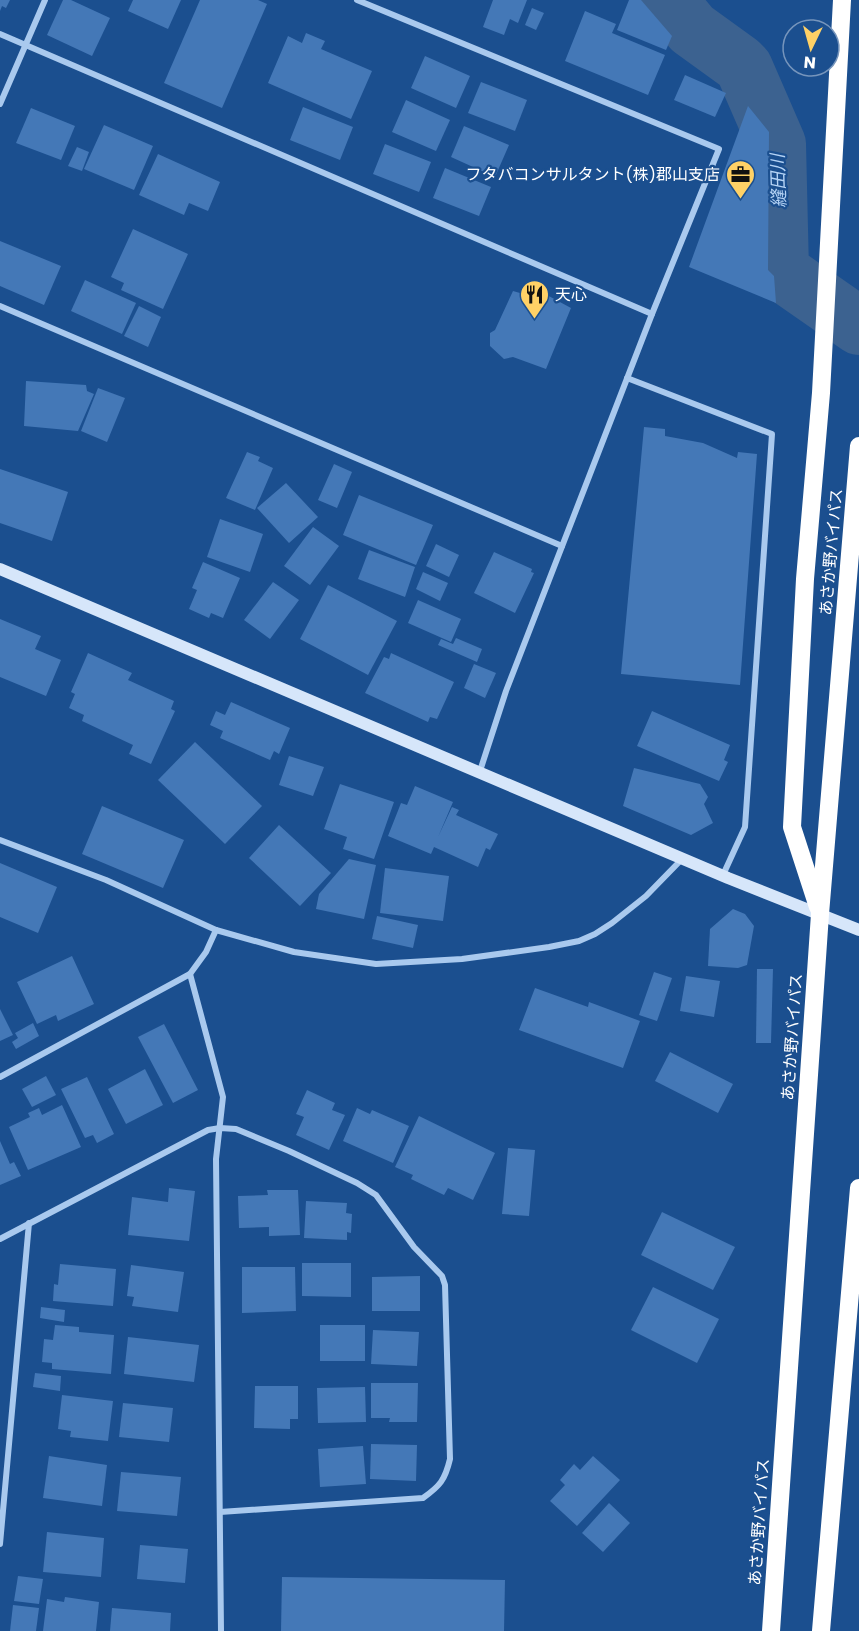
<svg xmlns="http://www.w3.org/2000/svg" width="859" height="1631" font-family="Poppins,'Noto Sans JP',sans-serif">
<rect width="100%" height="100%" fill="#1b4f8f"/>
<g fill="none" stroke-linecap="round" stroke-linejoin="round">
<!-- river -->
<path stroke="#3c6290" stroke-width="58" d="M668,0L692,29L739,63L744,68L777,144L780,271L859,326"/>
</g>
<!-- building -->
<g fill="#4478b7">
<path d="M0,0H10L6,8L2,6L0,11Z"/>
<path d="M63,0H71L110,18L92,56L47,35Z"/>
<path d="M133,0H181L168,29L128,11Z"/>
<path d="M200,0H258L267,4L222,108L164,83Z"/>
<path d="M493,0H527L518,23L510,19L504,35L483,27Z"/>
<path d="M629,0H641L672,36L666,50L617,30Z"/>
<path d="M532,8L544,13L536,30L525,25Z"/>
<path d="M585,11L616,24L612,33L665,55L648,95L565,61Z"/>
<path d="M306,33L325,41L321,49L372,71L351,119L268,83L288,36L302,43Z"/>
<path d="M425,56L470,76L456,108L411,88Z"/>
<path d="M685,75L726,93L715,117L674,100Z"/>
<path d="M481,82L527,100L515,131L468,113Z"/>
<path d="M406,100L450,120L436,151L392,132Z"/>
<path d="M748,106L769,132L768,270L774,276L776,303L689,267Z"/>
<path d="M303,107L353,127L340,160L290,140Z"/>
<path d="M31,108L75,126L61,160L16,143Z"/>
<path d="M104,125L153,146L134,190L84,169Z"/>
<path d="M464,126L509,145L495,177L451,157Z"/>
<path d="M385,144L431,162L419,192L373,174Z"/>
<path d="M77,147L89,152L82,171L68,166Z"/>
<path d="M158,154L220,182L208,211L189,203L184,215L139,195Z"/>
<path d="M445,168L491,187L479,216L433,198Z"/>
<path d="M133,229L188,254L163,309L121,290L124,283L111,277Z"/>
<path d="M0,241L61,266L44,305L0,286Z"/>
<path d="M85,280L136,303L122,334L71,311Z"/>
<path d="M522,288H534L571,308L546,369L513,357L504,359L490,346V333L495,330L513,291L520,293Z"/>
<path d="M139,306L161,317L148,347L124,336Z"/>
<path d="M26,381L86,385L87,391L94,394L78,431L24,426Z"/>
<path d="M98,388L125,398L107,442L81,431Z"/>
<path d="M644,427L665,429V436L703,443L737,458L738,452L757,454L740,685L621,674Z"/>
<path d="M247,452L260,457L258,461L273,468L255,510L226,498Z"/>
<path d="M334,464L352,472L337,508L318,500Z"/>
<path d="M0,469L68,492L52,541L0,523Z"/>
<path d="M286,483L318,517L289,543L257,508Z"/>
<path d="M359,495L433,525L416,565L343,535Z"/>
<path d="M220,519L263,534L250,572L207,557Z"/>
<path d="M313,527L339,546L310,585L284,566Z"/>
<path d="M436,544L459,555L449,577L426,566Z"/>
<path d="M369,550L415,567L405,597L358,579Z"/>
<path d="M494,552L532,569L531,572L534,573L515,613L474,593Z"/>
<path d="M203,562L240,578L223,618L211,613L209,618L189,609L197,590L192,588Z"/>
<path d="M423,572L448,583L440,601L416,589Z"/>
<path d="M273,582L299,600L270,639L244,620Z"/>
<path d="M328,585L397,621L368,675L300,639Z"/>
<path d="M418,600L461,619L451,642L408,623Z"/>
<path d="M0,619L41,636L35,649L61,660L46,696L0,677Z"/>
<path d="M456,638L482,649L477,662L438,645L441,639L453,644Z"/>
<path d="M88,653L132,673L128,680L174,701L171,709L175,711L151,764L129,754L133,745L82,721L84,715L69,708L75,694L71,692Z"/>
<path d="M391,653L454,682L437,719L430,717L428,722L365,693L384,657L389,659Z"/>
<path d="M474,664L496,673L485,698L464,688Z"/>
<path d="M231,702L290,728L279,754L274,751L270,760L220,738L223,731L210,725L216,711L225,715Z"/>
<path d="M652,711L730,745L724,760L728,762L719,781L637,746Z"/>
<path d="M195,742L262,806L225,844L158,780Z"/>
<path d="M289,756L324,767L313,796L279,785Z"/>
<path d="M634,768L700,784L708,797L704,804L713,823L691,835L623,806Z"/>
<path d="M340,784L394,802L374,859L343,849L347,837L324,829Z"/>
<path d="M415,786L453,802L438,837L452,807L459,810L456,815L498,834L490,850L486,848L478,867L434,847L431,854L388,836L401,803L407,805Z"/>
<path d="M102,806L184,840L163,888L82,854Z"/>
<path d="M279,825L331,873L300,906L249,858Z"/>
<path d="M349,859L376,865L364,919L316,909L319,894Z"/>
<path d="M0,863L57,887L38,933L0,917Z"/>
<path d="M385,868L449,876L443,921L380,913Z"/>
<path d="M733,909L745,914L754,926L747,965L738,968L708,966L710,929Z"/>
<path d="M377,916L418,925L413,948L372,939Z"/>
<path d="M72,956L94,1004L58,1021L56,1015L37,1024L17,982Z"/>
<path d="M757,969H773L771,1043H756Z"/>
<path d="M654,972L672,978L657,1021L639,1015Z"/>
<path d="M686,976L720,981L714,1017L680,1011Z"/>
<path d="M535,988L588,1007L589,1002L640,1021L623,1068L519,1030Z"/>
<path d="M0,1009L13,1035L0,1041Z"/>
<path d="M33,1023L39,1036L16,1049L12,1042L18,1038L15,1033Z"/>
<path d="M164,1024L198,1090L173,1103L138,1037Z"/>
<path d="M670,1052L733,1084L718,1113L655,1081Z"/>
<path d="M145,1069L163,1105L126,1124L108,1089Z"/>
<path d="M46,1076L56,1095L32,1107L22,1089Z"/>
<path d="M87,1077L114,1134L97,1143L93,1135L85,1138L61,1089Z"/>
<path d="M307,1090L335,1103L332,1110L345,1115L329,1150L296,1135L304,1117L296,1114Z"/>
<path d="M62,1105L81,1147L28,1170L9,1127L30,1117L28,1113L39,1108L42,1115Z"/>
<path d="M357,1108L370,1114L372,1110L409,1126L393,1163L343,1141Z"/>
<path d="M419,1116L495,1153L473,1200L448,1188L444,1195L411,1179L413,1175L395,1167Z"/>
<path d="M0,1141L10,1164L14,1162L21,1176L0,1185Z"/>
<path d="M508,1148L535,1150L529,1216L502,1214Z"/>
<path d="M169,1188L195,1191L189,1241L128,1235L132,1197L168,1202Z"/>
<path d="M267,1190H298L300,1235L269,1236V1227L239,1228L238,1196L268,1195Z"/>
<path d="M306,1201L347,1203L346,1213L352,1214L351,1233L347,1232V1240L304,1238Z"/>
<path d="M662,1212L735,1247L713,1290L641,1255Z"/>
<path d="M302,1263H351V1297L302,1296Z"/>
<path d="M60,1264L116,1269L113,1306L53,1301L54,1284L58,1285Z"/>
<path d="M131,1265L184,1272L178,1312L132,1306L134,1297L127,1296Z"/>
<path d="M242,1267H295L296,1311L242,1313Z"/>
<path d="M420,1276V1311H372V1277Z"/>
<path d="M653,1287L719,1319L697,1363L631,1330Z"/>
<path d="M41,1307L65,1310L64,1322L40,1318Z"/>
<path d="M55,1325L79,1327V1332L114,1335L111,1374L52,1369V1363L42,1362L44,1339L53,1340Z"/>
<rect x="320" y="1325" width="45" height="36"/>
<path d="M373,1330L419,1332L417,1366L371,1364Z"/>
<path d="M128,1337L199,1345L194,1382L124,1374Z"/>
<path d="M35,1373L61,1376L60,1391L33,1387Z"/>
<path d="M371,1383H418L417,1422H389L390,1418H371Z"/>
<path d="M255,1386H298V1419H290V1429L254,1428Z"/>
<path d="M365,1387L366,1422L318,1423L317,1388Z"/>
<path d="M62,1395L113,1401L108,1441L70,1437L71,1431L58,1429Z"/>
<path d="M123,1403L173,1408L169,1442L119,1437Z"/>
<path d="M371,1444L417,1445L416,1481L370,1479Z"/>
<path d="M363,1446L366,1484L320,1487L318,1449Z"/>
<path d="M49,1456L107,1465L102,1506L43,1498Z"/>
<path d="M593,1456L620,1480L577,1526L550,1501L565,1485L560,1480L574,1464L580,1470Z"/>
<path d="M121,1472L181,1477L177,1516L117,1511Z"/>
<path d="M609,1503L630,1523L603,1552L582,1533Z"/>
<path d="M47,1532L104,1538L101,1577L43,1572Z"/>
<path d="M140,1545L188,1549L185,1583L137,1579Z"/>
<path d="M18,1576L43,1579L39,1604L14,1601Z"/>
<path d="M282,1577L505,1580L504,1631H281Z"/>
<path d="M65,1597L99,1602L96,1631H43L47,1599L64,1602Z"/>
<path d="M13,1605L39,1608L36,1631H10Z"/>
<path d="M112,1608L171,1613L170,1631H110Z"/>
</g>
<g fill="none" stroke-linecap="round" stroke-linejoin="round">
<!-- street -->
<g stroke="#a9c9ee" stroke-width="6">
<path d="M357,0L719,149L652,314L506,691L480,771"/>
<path d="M0,34L652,314"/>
<path d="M0,104L45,0"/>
<path d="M0,306L562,546"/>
<path d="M627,378L772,434L745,827L723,875"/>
<path d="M0,840L106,880L216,930L294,952L376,964L462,959L549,947L579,941L595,934L612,923L646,896L683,858"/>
<path d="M190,974L223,1097L216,1159L221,1631"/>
<path d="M0,1077L190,974L206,952L216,930"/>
<path d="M0,1239L208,1130L220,1128L236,1129L289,1151L357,1183L376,1195L414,1247L442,1276L445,1285L450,1459C445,1480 440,1486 423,1498L220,1512"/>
<path d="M0,1544L29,1223"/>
</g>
<!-- secondary -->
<path stroke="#d6e6fa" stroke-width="12" d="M0,569L728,878L859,930"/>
<!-- highway -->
<g stroke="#fff" stroke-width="18">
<path d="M818,907L792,827L805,579L821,393L842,0"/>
<path d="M771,1631L820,914L859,446"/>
<path d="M821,1631L859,1188"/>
</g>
</g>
<!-- icons -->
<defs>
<symbol id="office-pin" viewBox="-11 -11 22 30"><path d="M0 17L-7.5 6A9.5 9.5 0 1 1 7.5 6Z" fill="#ffd166" stroke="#1b4f8f"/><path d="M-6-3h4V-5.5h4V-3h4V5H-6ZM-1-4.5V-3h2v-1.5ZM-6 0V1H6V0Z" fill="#111"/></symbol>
<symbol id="restaurant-pin" viewBox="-11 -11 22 30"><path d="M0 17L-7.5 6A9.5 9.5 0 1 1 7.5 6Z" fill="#ffd166" stroke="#1b4f8f"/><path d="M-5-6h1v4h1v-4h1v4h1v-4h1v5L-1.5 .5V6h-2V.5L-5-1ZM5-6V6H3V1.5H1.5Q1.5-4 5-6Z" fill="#111"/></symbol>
</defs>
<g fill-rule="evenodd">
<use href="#office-pin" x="724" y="158" width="33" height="45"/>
<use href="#restaurant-pin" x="518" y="278" width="33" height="45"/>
</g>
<g text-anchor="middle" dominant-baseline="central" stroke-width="4.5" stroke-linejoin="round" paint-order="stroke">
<!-- poi labels -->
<g font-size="16" fill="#fff" stroke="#1b4f8f" text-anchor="end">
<text x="720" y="174">フタバコンサルタント(株)郡山支店</text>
<text x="555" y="294" text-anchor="start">天心</text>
</g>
<!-- street labels -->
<g font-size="16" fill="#fff" stroke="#1b4f8f">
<text transform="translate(831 552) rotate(-85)">あさか野バイパス</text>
<text transform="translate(792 1037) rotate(-86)">あさか野バイパス</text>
<text transform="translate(759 1522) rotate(-86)">あさか野バイパス</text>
</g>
<!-- water labels -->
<g font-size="18" font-style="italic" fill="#b5d3f5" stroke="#1b4f8f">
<text transform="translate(778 181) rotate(-92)">縫田川</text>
</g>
</g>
<!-- north arrow -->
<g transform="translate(811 48) rotate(185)"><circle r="28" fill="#1b4f8f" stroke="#7695bc" stroke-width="1.5"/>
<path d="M0-4.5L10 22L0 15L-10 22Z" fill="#ffd166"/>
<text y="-9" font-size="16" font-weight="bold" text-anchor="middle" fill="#ffffff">N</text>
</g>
</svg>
